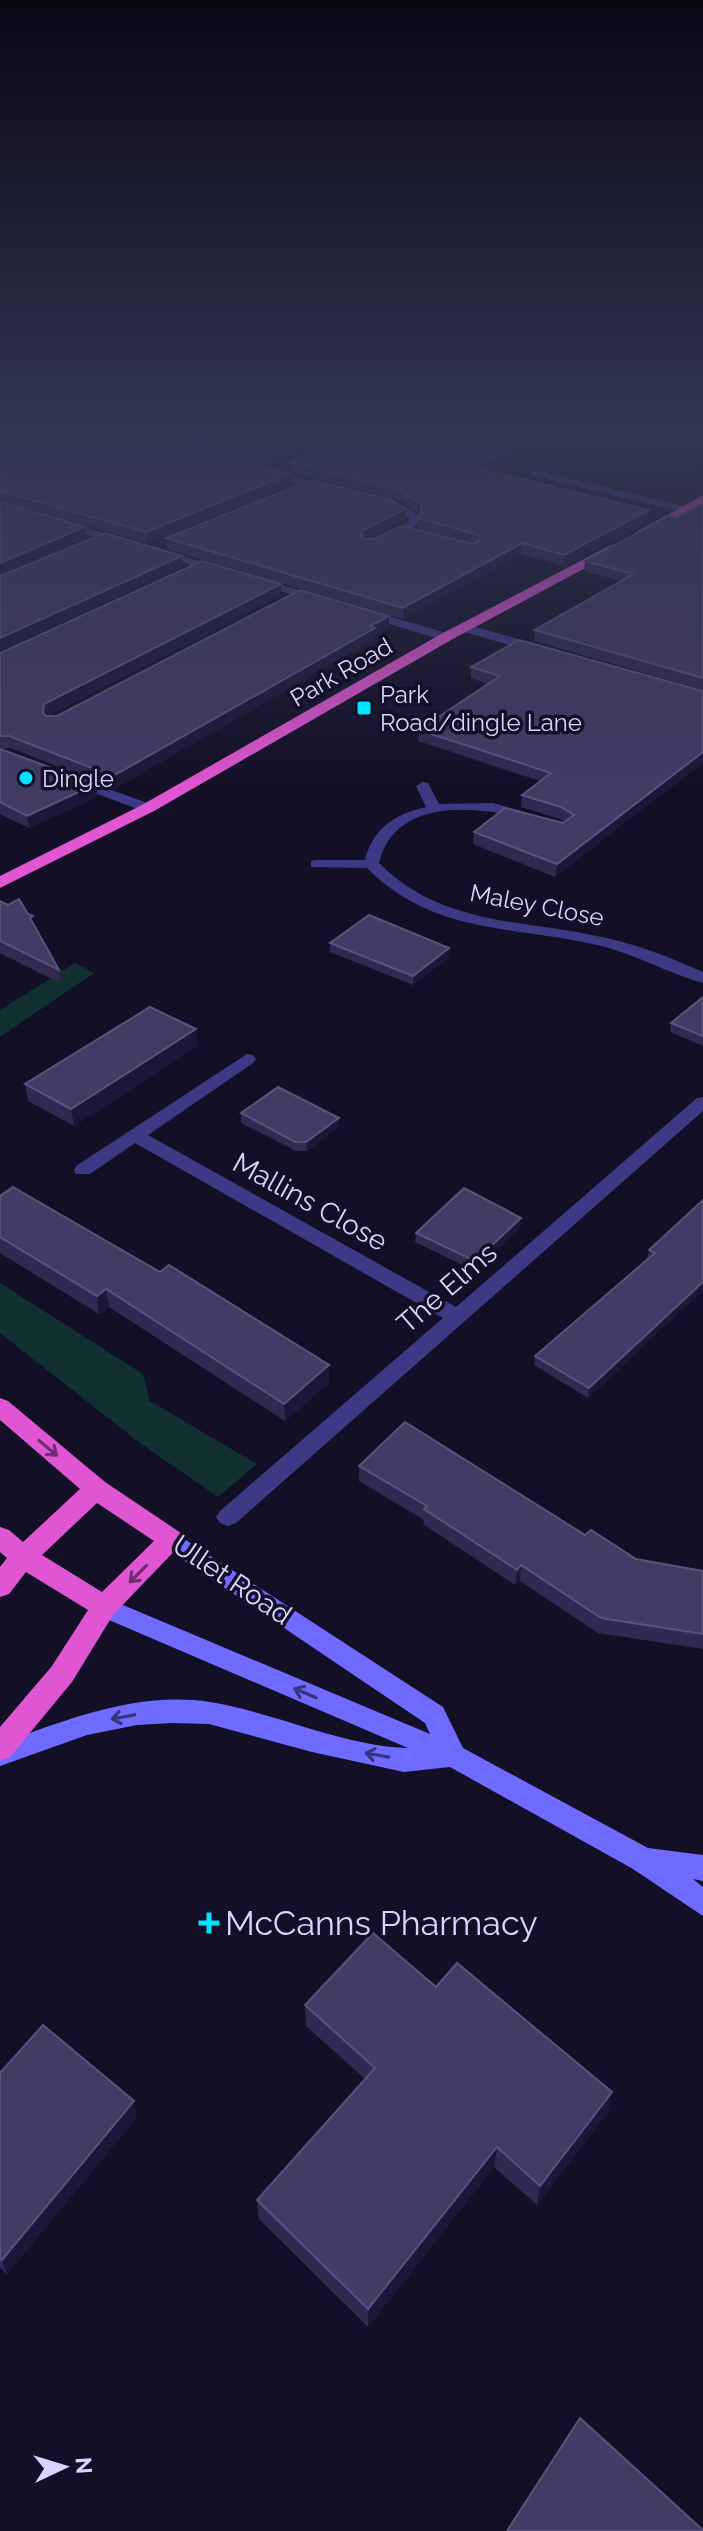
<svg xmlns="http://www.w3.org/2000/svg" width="703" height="2531" font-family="Raleway,sans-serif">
<rect width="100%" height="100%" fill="#130f26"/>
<!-- green -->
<g fill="#12302f">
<path d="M75,963L94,973L0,1037V1010Z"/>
<path d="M0,1283L143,1374L150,1401L257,1464L218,1497L140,1443L0,1333Z"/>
</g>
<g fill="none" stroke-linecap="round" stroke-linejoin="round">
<!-- pedestrian -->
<path fill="#3d3a85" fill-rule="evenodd" d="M73,776L153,805L155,808L148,812L143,811L68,783L66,780Z"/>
<!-- minor -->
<g fill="#3d3a85" fill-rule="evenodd">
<path d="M265,469L334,488L335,490L330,493L261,474L260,472Z"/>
<path d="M535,470L687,507L688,509L683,512L531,475V471Z"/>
<path d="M377,500L411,509L419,517V524L385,541H377V537L409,522V518L377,504Z"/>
<path d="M61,521L131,541L132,543L127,546L57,526V522Z"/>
<path d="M157,549L227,569L229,571L223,574L153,554V550Z"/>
<path d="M257,578L326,598L328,600L322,603L253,583L251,581Z"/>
<path d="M364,609L450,634L452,637L446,641L360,615L358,613Z"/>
<path d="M465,624L546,647L548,650L542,654L461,631L459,628Z"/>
<path d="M423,782L428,783L439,804L493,803L535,815L528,819C477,806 395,797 379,863C441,925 517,919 597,936C634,943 669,957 703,972V983C670,974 639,956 605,947C519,925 435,937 367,868L311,867V861L316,860H365C373,828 395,814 426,807L416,786Z"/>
<path d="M247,1054L253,1055L256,1059L253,1063L148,1135L456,1307L697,1098L703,1097V1111L236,1523L228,1526L220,1523L216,1517L220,1511L443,1318L135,1143L90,1174H76L74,1170L76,1166Z"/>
</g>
<!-- secondary -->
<path fill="#6f6bff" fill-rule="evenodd" d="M172,1531L443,1707L463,1748L648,1848L703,1855V1881L693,1879L703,1887V1916L633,1869L450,1767L404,1772L312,1752L209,1724L172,1723L137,1725L87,1735L0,1766V1744C66,1720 137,1691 210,1702C273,1712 343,1746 408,1748L95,1614L92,1607L95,1600L104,1597L430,1734L425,1723L164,1547L160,1540L164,1533Z"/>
<!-- trunk -->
<g fill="#e055d1" fill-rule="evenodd">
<path d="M703,495V503L648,534L638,531Z"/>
<path d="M611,545L617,549L615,552L451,640L154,811L0,888V876L142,805L441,634Z"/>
<path d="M0,1398L8,1401L105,1482L181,1533L185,1540L113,1615L72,1682L10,1757L0,1761V1727L52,1666L88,1610L26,1572L9,1594L0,1597V1567L7,1558L0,1552V1527L9,1530L23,1542L80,1489L0,1420ZM97,1503L154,1541L102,1592L42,1555Z"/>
</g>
</g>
<!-- wall -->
<g fill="#312854">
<path d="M0,438L191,448L291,485L147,543L0,501Z"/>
<path d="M177,438H560L486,470L649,510L648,521L563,566L521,554L403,619L167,549L166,538L406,509V520L365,539L464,542L418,529V518L421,515L401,501L291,472V462L324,447L272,467L199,448Z"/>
<path d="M703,504V690L534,641L535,630L621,581L584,571L585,561Z"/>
<path d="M281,584V595L47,716H57L389,627L375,635V639L114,789L11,748L1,749L96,784L97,797L29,828L0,814V653Z"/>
<path d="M471,667L703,691L555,877L473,844L474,832L563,823L565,822L560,819L521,807L522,795L540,781L418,741L419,730L488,684L471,678Z"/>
<path d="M0,901L35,927L59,970L60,983L0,953Z"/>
<path d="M330,943L449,957L413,985L330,952Z"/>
<path d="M703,997V1046L670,1032L671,1023Z"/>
<path d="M196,1029L197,1046L74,1126L28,1101L25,1084Z"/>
<path d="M241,1113L339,1118V1127L307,1151H296L241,1123Z"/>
<path d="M0,1196L329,1383L285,1421L109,1307L99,1314L0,1253Z"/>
<path d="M703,1200V1290L588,1398L534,1365L535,1356L647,1259L649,1250Z"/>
<path d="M520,1227L475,1271L415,1242L416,1233Z"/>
<path d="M359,1466L585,1535L636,1559L703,1571V1649L598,1633L520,1581L515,1585L423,1524L424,1520L359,1481Z"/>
<path d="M436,1987L612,2092L608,2112L537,2205L494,2167L368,2327L259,2219L257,2200L365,2079L306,2026L305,2005Z"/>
<path d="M0,2073L137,2117L7,2274L0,2268Z"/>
</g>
<!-- shaded-wall -->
<g fill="#1d163a">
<path d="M322,438H324V447L272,467L271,457Z"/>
<path d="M538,438H560L471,477V467Z"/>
<path d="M290,474L291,485L147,543L146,532Z"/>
<path d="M406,509V520L363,540L361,536L363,530Z"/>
<path d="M649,510L648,521L563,566L564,555Z"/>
<path d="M85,527L86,538L0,575V563Z"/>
<path d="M522,543L521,554L403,619V608Z"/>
<path d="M182,556V567L0,651V638Z"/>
<path d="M281,584V595L46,716L43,713L44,704Z"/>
<path d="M389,616V627L375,635V639L114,789L113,776Z"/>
<path d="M703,752V763L555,877L557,864Z"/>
<path d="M96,784L97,797L29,828L27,816Z"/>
<path d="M449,948V957L413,985V976Z"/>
<path d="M196,1029L197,1046L74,1126L71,1109Z"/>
<path d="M339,1118V1127L307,1151L306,1142Z"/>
<path d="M521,1218L520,1227L475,1271V1261Z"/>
<path d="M703,1282V1290L588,1398L589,1388Z"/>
<path d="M106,1289L109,1307L99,1314L97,1296Z"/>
<path d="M329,1365V1383L285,1421L284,1404Z"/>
<path d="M521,1565L520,1581L515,1585L517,1570Z"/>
<path d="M612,2092L608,2112L537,2205L540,2186Z"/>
<path d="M134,2101L137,2117L7,2274L2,2260Z"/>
<path d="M497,2147L494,2167L368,2327V2309Z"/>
</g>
<!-- building -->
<g fill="#433a66" stroke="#5a527e" stroke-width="2">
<path d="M0,438H170L191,448L290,474L146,532L0,491Z"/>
<path d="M198,438H322L271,457Z"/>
<path d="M325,438H538L471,467L649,510L564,555L522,543L403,608L166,538L311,480L391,500L406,509L363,530L361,536L364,539H373L402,526L473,544L481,539L479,535L418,518L422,513L421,504L401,491L291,462L325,447L327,440Z"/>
<path d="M0,502L85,527L0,563Z"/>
<path d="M703,504V678L535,630L633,574L585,561L669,516L676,518Z"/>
<path d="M105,533L182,556L0,638V576Z"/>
<path d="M202,561L281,584L44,704L43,713L46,716H57L300,590L389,616L370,626L375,628L113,776L9,736H0V653Z"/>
<path d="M519,640L703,691V752L557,864L474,832L505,808L563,823L574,815L561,807L522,795L551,773L419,730L500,676L471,667Z"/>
<path d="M0,749L96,784L27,816L0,802Z"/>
<path d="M19,899L28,914L33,916L30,918L59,970L0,941V901L8,905Z"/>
<path d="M369,915L449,948L413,976L330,943Z"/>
<path d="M703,997V1036L671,1023Z"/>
<path d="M150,1007L196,1029L71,1109L25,1084Z"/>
<path d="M278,1087L339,1118L306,1142H295L241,1113Z"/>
<path d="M13,1187L160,1272L169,1265L329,1365L284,1404L106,1289L97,1296L0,1237V1196Z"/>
<path d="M464,1188L521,1218L475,1261L416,1233Z"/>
<path d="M703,1200V1282L589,1388L535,1356L655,1253L649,1250Z"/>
<path d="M405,1422L585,1535L591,1530L636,1559L703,1571V1634L601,1618L521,1565L517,1570L424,1509L427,1506L359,1466Z"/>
<path d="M373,1933L436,1987L457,1963L612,2092L540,2186L497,2147L368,2309L257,2200L375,2068L305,2005Z"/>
<path d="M43,2025L134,2101L2,2260L0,2258V2073Z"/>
<path d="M580,2418L703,2530V2531H507Z"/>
</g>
<!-- one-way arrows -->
<defs><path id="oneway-shaft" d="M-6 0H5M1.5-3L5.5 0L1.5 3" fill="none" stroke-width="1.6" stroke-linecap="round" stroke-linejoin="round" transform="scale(2)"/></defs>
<g stroke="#6f2e73">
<use href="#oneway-shaft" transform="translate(48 1448) rotate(40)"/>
<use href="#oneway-shaft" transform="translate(138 1574) rotate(135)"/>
</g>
<g stroke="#38347d">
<use href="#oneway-shaft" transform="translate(305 1693) rotate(-157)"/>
<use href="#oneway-shaft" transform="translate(123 1717) rotate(169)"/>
<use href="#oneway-shaft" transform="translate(377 1755) rotate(-170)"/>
</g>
<!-- sky -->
<linearGradient id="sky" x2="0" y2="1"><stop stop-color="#0a0815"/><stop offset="0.55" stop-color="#333752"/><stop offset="1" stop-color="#333752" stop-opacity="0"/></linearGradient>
<rect width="703" height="792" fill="url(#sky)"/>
<!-- markers -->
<g fill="#00e5ff" stroke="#130f26" stroke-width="3">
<rect x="356" y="700" width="16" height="16" rx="4"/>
<circle cx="26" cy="778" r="8"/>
<path d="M205 1911h8v8h8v8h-8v8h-8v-8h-8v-8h8z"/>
</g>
<g text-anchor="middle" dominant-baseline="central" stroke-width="7" stroke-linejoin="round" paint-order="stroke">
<!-- far-street labels -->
<g font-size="24" fill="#d9d4ff" stroke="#130f26">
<text transform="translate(341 672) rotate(-30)">Park Road</text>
<text transform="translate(537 905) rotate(11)">Maley Close</text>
</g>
<!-- far-poi labels -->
<g font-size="24" fill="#d9d4ff" stroke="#130f26" text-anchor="start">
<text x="380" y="694">Park<tspan x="380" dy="28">Road/dingle Lane</tspan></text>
<text x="42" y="778">Dingle</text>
</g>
<!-- street labels -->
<g font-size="28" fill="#d9d4ff" stroke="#130f26">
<text transform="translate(310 1202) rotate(29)">Mallins Close</text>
<text transform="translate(447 1288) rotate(-41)">The Elms</text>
<text transform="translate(232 1580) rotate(34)">Ullet Road</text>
</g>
<!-- near-poi labels -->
<g font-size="34" fill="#d9d4ff" stroke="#130f26" text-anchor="start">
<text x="225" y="1923">McCanns Pharmacy</text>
</g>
</g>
<!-- north arrow -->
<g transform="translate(64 2467) rotate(86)" stroke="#130f26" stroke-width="6" paint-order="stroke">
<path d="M0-6L14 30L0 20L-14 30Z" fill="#d9d4ff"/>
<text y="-12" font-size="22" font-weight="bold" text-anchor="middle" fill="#d9d4ff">N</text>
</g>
</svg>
